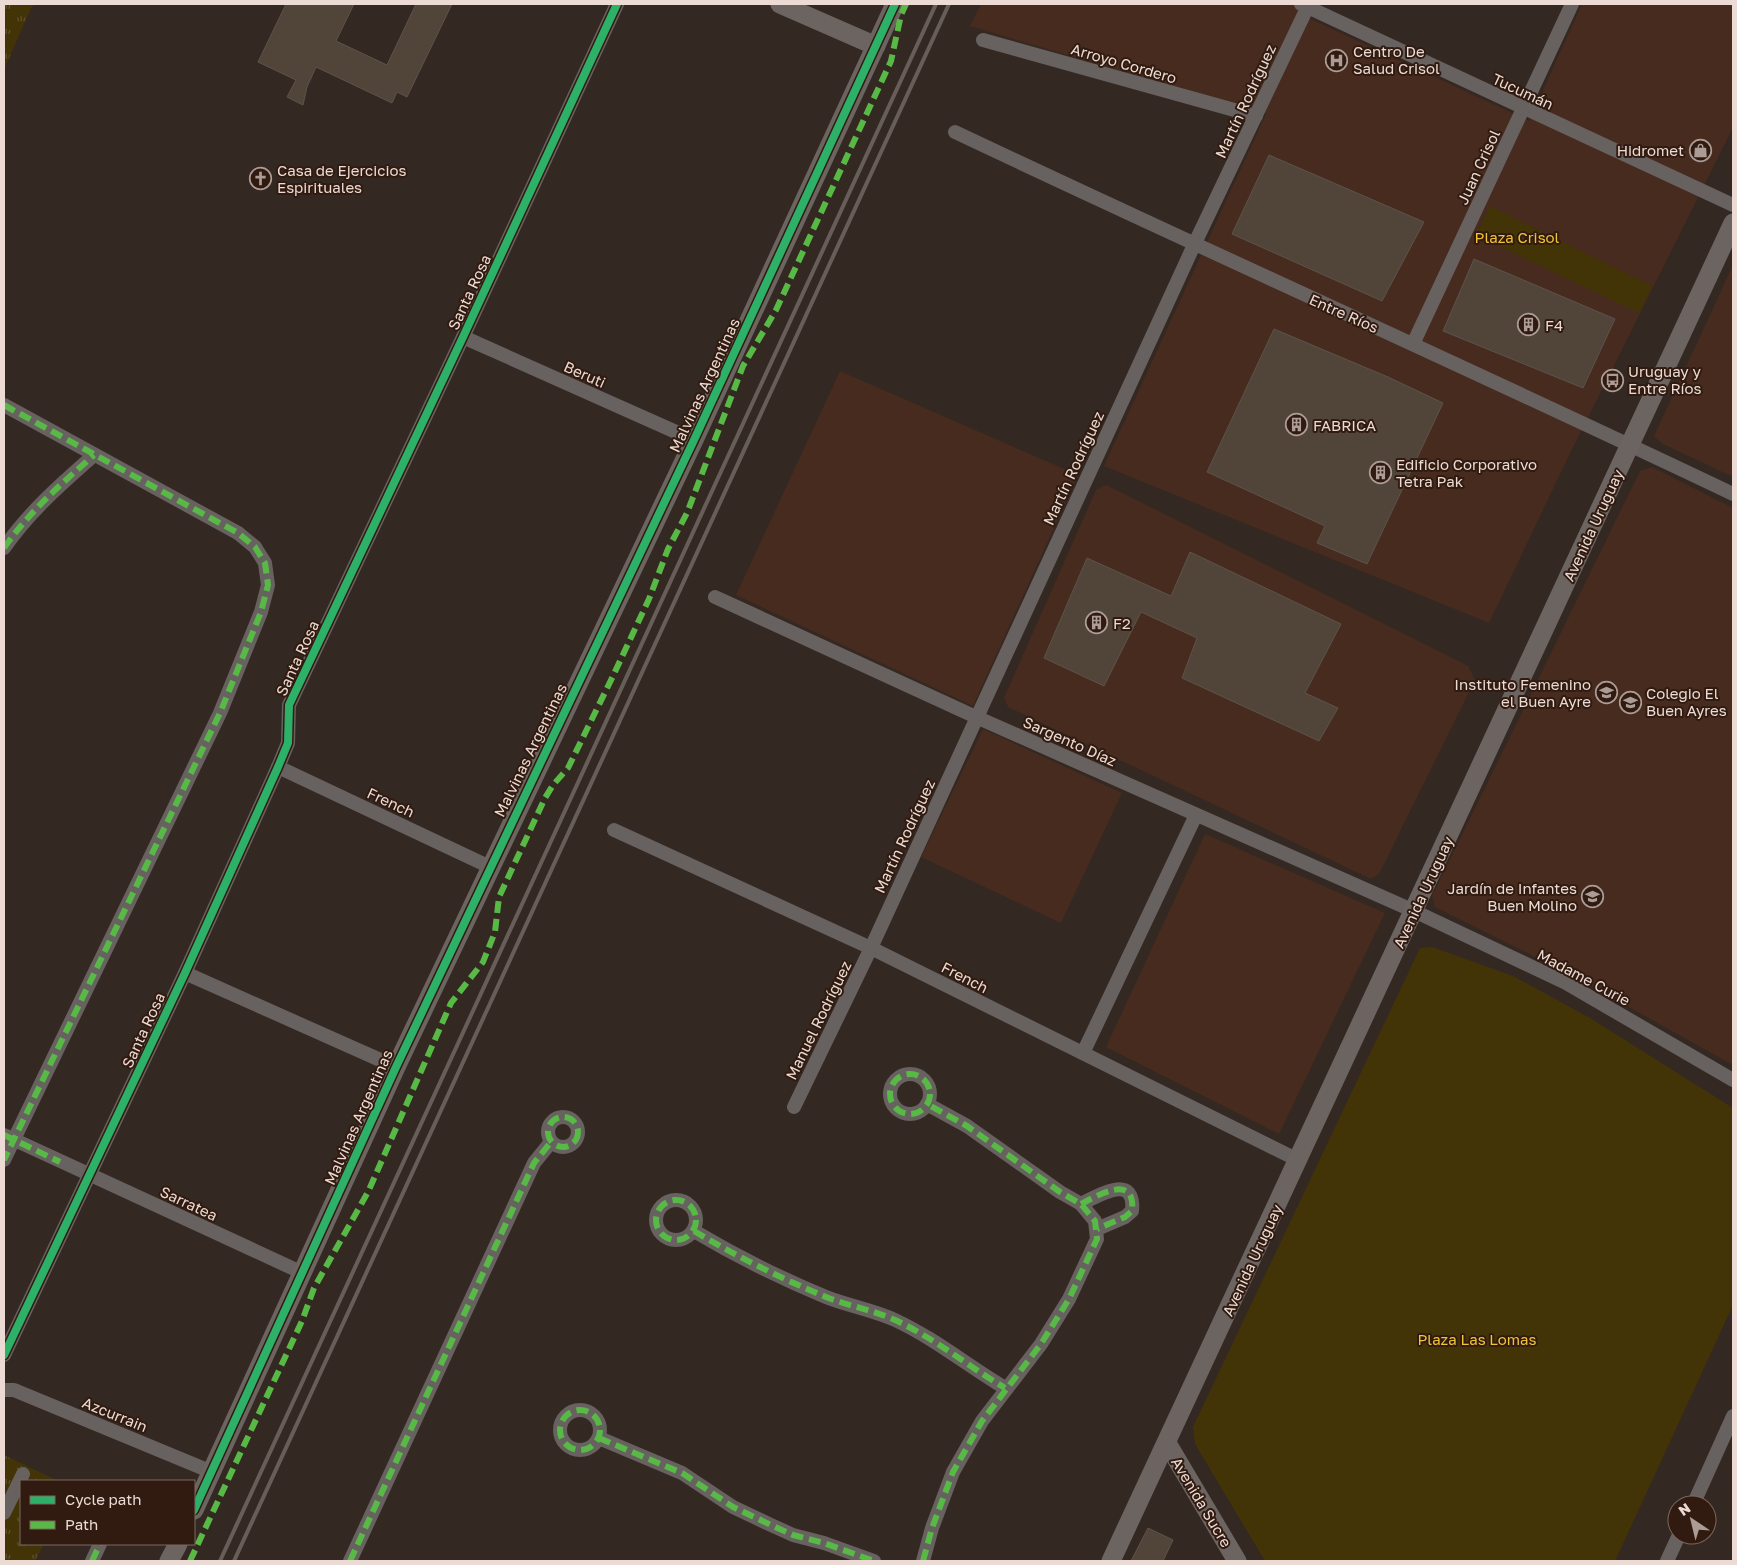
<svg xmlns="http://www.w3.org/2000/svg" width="1737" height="1565" font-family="'Golos Text',sans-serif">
<defs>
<pattern id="grass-tufts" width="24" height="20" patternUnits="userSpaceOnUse" patternTransform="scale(1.25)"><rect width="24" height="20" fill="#433407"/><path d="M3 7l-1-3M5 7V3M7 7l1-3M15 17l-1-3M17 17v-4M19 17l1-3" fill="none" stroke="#5e512a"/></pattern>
</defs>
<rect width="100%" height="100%" fill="#342822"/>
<!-- built -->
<g fill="#462b1e">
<path d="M981,4H1302L1298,13L1529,121L1582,4H1733V127L1573,447L1489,623L1104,466L1266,114L970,26Z"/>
<path d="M1733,265V477L1663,444L1654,436Z"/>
<path d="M840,371L1078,475L973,706L736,595Z"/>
<path d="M1652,467L1733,508V1065L1566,972L1435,907L1432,896L1640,471Z"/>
<path d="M1106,485L1468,666L1475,680L1379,874L1371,879L1008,707L1004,698L1096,490Z"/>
<path d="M983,729L1122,793L1061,923L921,857Z"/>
<path d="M1205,834L1385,913L1279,1134L1106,1047Z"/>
</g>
<!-- grass -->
<g fill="url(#grass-tufts)">
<path d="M4,4H33L4,69Z"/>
<path d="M4,1455L58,1481H21V1544H44L35,1561H4Z"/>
</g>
<!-- park -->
<g fill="#433407">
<path d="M1490,206L1652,286L1639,313L1476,235Z"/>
<path d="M1432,947L1513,976L1590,1018L1733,1108V1305L1615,1561H1265L1195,1444L1193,1427L1420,948Z"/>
</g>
<!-- building -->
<g fill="#51453a" stroke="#5d534c">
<path d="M286,4H354L336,41L387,65L416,4H452L407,97L397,92L392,103L316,67L307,87L303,105L287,97L296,80L258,62Z"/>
<path d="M1269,155L1424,222L1382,301L1232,234Z"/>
<path d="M1474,259L1615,319L1583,388L1443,331Z"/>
<path d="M1274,329L1388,377L1443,403L1367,564L1317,543L1325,526L1207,472Z"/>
<path d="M1190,552L1341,624L1305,693L1338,708L1319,741L1182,678L1197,638L1141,612L1104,686L1044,658L1087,558L1171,596Z"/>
<path d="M1148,1528L1173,1540L1163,1561H1131Z"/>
</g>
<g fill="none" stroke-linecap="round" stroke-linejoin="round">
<!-- street -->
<g stroke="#676160" stroke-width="14">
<path d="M1301,4L1733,205"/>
<path d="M983,40L1256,116"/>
<path d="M955,132C1213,254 1475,371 1733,494"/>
<path d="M463,337L694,440"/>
<path d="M1413,344L1572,4"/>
<path d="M4,405L238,533L255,547L265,563L268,585L261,612L220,713L4,1160"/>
<path d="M4,548C29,512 61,484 94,455"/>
<path d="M715,597L976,717L1414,911L1566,983L1733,1080"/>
<path d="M278,767L490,867"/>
<path d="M614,830L871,948L1298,1160"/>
<path d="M185,973L396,1067"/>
<path d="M1083,1053L1196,815"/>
<circle cx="910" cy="1094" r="20"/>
<path d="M794,1107L871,948L1194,245L1309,4"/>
<circle cx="563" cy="1132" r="15"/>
<path d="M4,1135L303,1273"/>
<circle cx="676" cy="1220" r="20"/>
<path d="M1081,1204C1097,1196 1136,1172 1132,1211L1125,1217L1097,1229"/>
<path d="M694,1231C736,1256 780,1278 826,1297C849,1306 873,1310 895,1320C934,1338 968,1366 1005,1388"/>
<path d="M4,1355L185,973L278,767L288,743L289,705L463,337L617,4"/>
<path d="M4,1390H14L212,1472"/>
<circle cx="580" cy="1430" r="20"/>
<path d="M599,1438L682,1473L733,1507L771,1525L793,1535L824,1543L874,1561"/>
<path d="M1693,1505L1733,1416"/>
<path d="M4,1513L23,1474"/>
<path d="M92,1561L100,1544"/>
<path d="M350,1561L534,1163L551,1142"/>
<path d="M923,1561L932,1528L953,1472L982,1421L1041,1344L1069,1299L1097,1239L1095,1221L1081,1204L1060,1192L967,1126L927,1104"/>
<path d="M1667,1561L1679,1535"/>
</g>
<!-- secondary -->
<g stroke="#6b6461" stroke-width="19">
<path d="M780,4L876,46"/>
<path d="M1167,1443L1237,1561"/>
<path d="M194,1510L396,1067L694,440L895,4"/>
<path d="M169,1561L178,1544"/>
<path d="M1111,1561L1733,223"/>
</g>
<!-- rail -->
<g stroke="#675e5a" stroke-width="4">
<path d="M220,1561L936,4"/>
<path d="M234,1561L949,4"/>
</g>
<!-- quiet -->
<g stroke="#58b947" stroke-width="6" stroke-dasharray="12 6" stroke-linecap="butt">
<path d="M4,405L238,533L255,547L265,563L268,585L261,612L220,713L4,1160"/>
<path d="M4,548C29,512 61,484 94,455"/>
<circle cx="910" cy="1094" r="20"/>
<circle cx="563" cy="1132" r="15"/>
<path d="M4,1135L60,1162"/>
<circle cx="676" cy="1220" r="20"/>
<path d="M1081,1204C1097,1196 1136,1172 1132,1211L1125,1217L1097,1229"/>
<path d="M694,1231C736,1256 780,1278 826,1297C849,1306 873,1310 895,1320C934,1338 968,1366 1005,1388"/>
<circle cx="580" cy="1430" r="20"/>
<path d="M599,1438L682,1473L733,1507L771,1525L793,1535L824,1543L874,1561"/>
<path d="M92,1561L100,1544"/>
<path d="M190,1561L302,1321L314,1288L368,1192L451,1003L483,962L495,932L499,897L545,798L553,785L568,768L613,676L649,599L668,549L687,513L743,366L776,310L891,61L901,15L906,4"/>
<path d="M350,1561L534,1163L551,1142"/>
<path d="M923,1561L932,1528L953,1472L982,1421L1041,1344L1069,1299L1097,1239L1095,1221L1081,1204L1060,1192L967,1126L927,1104"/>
</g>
<defs>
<g id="cycleway">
<path d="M4,1355L185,973L278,767L288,743L289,705L463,337L617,4"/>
<path d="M194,1510L396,1067L694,440L895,4"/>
</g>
</defs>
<!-- cycleway casing -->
<use href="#cycleway" stroke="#311b10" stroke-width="11"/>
<!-- cycleway -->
<use href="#cycleway" stroke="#2db169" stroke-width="8"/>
</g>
<!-- icons -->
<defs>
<symbol id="hospital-ring" viewBox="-11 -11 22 22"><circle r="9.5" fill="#311b10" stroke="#ab9c96" stroke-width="1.5"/><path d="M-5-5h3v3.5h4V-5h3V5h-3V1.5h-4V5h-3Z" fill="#ab9c96"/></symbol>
<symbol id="shop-ring" viewBox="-11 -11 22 22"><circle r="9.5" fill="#311b10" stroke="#ab9c96" stroke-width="1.5"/><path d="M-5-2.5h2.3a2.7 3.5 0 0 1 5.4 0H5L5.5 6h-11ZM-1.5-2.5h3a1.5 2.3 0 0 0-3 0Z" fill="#ab9c96"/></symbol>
<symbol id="church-ring" viewBox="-11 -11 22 22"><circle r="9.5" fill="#311b10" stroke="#ab9c96" stroke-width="1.5"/><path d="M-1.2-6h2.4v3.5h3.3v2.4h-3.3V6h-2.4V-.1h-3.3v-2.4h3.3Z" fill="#ab9c96"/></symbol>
<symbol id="building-ring" viewBox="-11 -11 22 22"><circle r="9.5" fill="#311b10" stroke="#ab9c96" stroke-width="1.5"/><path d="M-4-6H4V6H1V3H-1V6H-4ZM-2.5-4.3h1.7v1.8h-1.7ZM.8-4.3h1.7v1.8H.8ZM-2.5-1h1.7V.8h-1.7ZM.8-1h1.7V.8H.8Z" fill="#ab9c96"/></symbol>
<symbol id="bus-ring" viewBox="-11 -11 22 22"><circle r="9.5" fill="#311b10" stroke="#ab9c96" stroke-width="1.5"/><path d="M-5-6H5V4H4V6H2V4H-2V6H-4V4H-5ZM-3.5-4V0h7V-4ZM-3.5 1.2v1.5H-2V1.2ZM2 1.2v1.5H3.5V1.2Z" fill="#ab9c96"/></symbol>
<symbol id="school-ring" viewBox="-11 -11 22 22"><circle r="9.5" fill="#311b10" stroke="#ab9c96" stroke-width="1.5"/><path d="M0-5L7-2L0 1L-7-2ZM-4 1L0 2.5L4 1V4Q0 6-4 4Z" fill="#ab9c96"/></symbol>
</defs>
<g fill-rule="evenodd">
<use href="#hospital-ring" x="1324" y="48" width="25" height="25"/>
<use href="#shop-ring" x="1688" y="138" width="25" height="25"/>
<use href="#church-ring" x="248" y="166" width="25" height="25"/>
<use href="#building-ring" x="1516" y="312" width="25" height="25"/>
<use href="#bus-ring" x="1600" y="368" width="25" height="25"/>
<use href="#building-ring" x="1284" y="412" width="25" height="25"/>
<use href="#building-ring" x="1368" y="460" width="25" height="25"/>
<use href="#building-ring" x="1084" y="610" width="25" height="25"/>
<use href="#school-ring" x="1594" y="680" width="25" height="25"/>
<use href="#school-ring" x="1618" y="690" width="25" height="25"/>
<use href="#school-ring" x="1580" y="884" width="25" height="25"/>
</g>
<g text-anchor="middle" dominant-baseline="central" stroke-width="4" stroke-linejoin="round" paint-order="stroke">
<!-- poi labels -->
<g font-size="15" fill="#ebdbd4" stroke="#311b10" text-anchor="start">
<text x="1353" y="51">Centro De<tspan x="1353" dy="17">Salud Crisol</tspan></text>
<text x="1684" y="150" text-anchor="end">Hidromet</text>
<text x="277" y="170">Casa de Ejercicios<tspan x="277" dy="17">Espirituales</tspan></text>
<text x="1545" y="325">F4</text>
<text x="1628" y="371">Uruguay y<tspan x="1628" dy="17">Entre Ríos</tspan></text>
<text x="1313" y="425">FABRICA</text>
<text x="1396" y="464">Edificio Corporativo<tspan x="1396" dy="17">Tetra Pak</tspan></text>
<text x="1113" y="623">F2</text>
<text x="1591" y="684" text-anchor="end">Instituto Femenino<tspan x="1591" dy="17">el Buen Ayre</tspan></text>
<text x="1646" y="693">Colegio El<tspan x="1646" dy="17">Buen Ayres</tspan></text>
<text x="1577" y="888" text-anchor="end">Jardín de Infantes<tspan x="1577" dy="17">Buen Molino</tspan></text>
</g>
<!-- street labels -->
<g font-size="15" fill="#ebdbd4" stroke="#311b10">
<text transform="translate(1124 63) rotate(16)">Arroyo Cordero</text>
<text transform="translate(1523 91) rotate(25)">Tucumán</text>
<text transform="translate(1245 101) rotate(-65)">Martín Rodríguez</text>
<text transform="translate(1478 167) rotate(-65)">Juan Crisol</text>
<text transform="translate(469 292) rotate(-65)">Santa Rosa</text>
<text transform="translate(1344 313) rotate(24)">Entre Ríos</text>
<text transform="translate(585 374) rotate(24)">Beruti</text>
<text transform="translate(704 385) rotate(-65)">Malvinas Argentinas</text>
<text transform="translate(1073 468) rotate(-65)">Martín Rodríguez</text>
<text transform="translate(1593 525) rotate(-65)">Avenida Uruguay</text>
<text transform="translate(297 658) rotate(-65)">Santa Rosa</text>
<text transform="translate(1070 741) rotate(24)">Sargento Díaz</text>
<text transform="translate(530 750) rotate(-64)">Malvinas Argentinas</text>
<text transform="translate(391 802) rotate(25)">French</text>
<text transform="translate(904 836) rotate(-65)">Martín Rodríguez</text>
<text transform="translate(1423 892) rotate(-65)">Avenida Uruguay</text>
<text transform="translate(965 977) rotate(27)">French</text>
<text transform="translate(1584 977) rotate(28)">Madame Curie</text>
<text transform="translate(818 1020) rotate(-64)">Manuel Rodríguez</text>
<text transform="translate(143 1030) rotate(-65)">Santa Rosa</text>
<text transform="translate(358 1117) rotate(-66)">Malvinas Argentinas</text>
<text transform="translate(189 1203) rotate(25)">Sarratea</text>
<text transform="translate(1252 1260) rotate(-65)">Avenida Uruguay</text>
<text transform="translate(115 1414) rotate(22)">Azcurrain</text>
<text transform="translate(1202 1502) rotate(59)">Avenida Sucre</text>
</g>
<!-- park labels -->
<g font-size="15" fill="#efc437" stroke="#311b10">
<text x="1517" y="237">Plaza Crisol</text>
<text x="1477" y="1339">Plaza Las Lomas</text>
</g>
</g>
<!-- border -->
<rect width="1737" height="1565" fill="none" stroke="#ebdbd4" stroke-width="10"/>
<!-- legend -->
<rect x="20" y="1480" width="175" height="65" fill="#311b10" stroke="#7b685e"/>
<rect x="30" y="1496" width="25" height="8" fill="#2db169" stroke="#7b685e"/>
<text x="65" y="1505" font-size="15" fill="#ebdbd4">Cycle path</text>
<rect x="30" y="1521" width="25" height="8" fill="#58b947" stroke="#7b685e"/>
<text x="65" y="1530" font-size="15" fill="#ebdbd4">Path</text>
<!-- north arrow -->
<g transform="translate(1692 1520) rotate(325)"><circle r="24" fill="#311b10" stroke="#7b685e"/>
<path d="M0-4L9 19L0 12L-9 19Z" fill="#ab9c96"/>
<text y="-8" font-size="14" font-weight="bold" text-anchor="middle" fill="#ebdbd4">N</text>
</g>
</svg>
